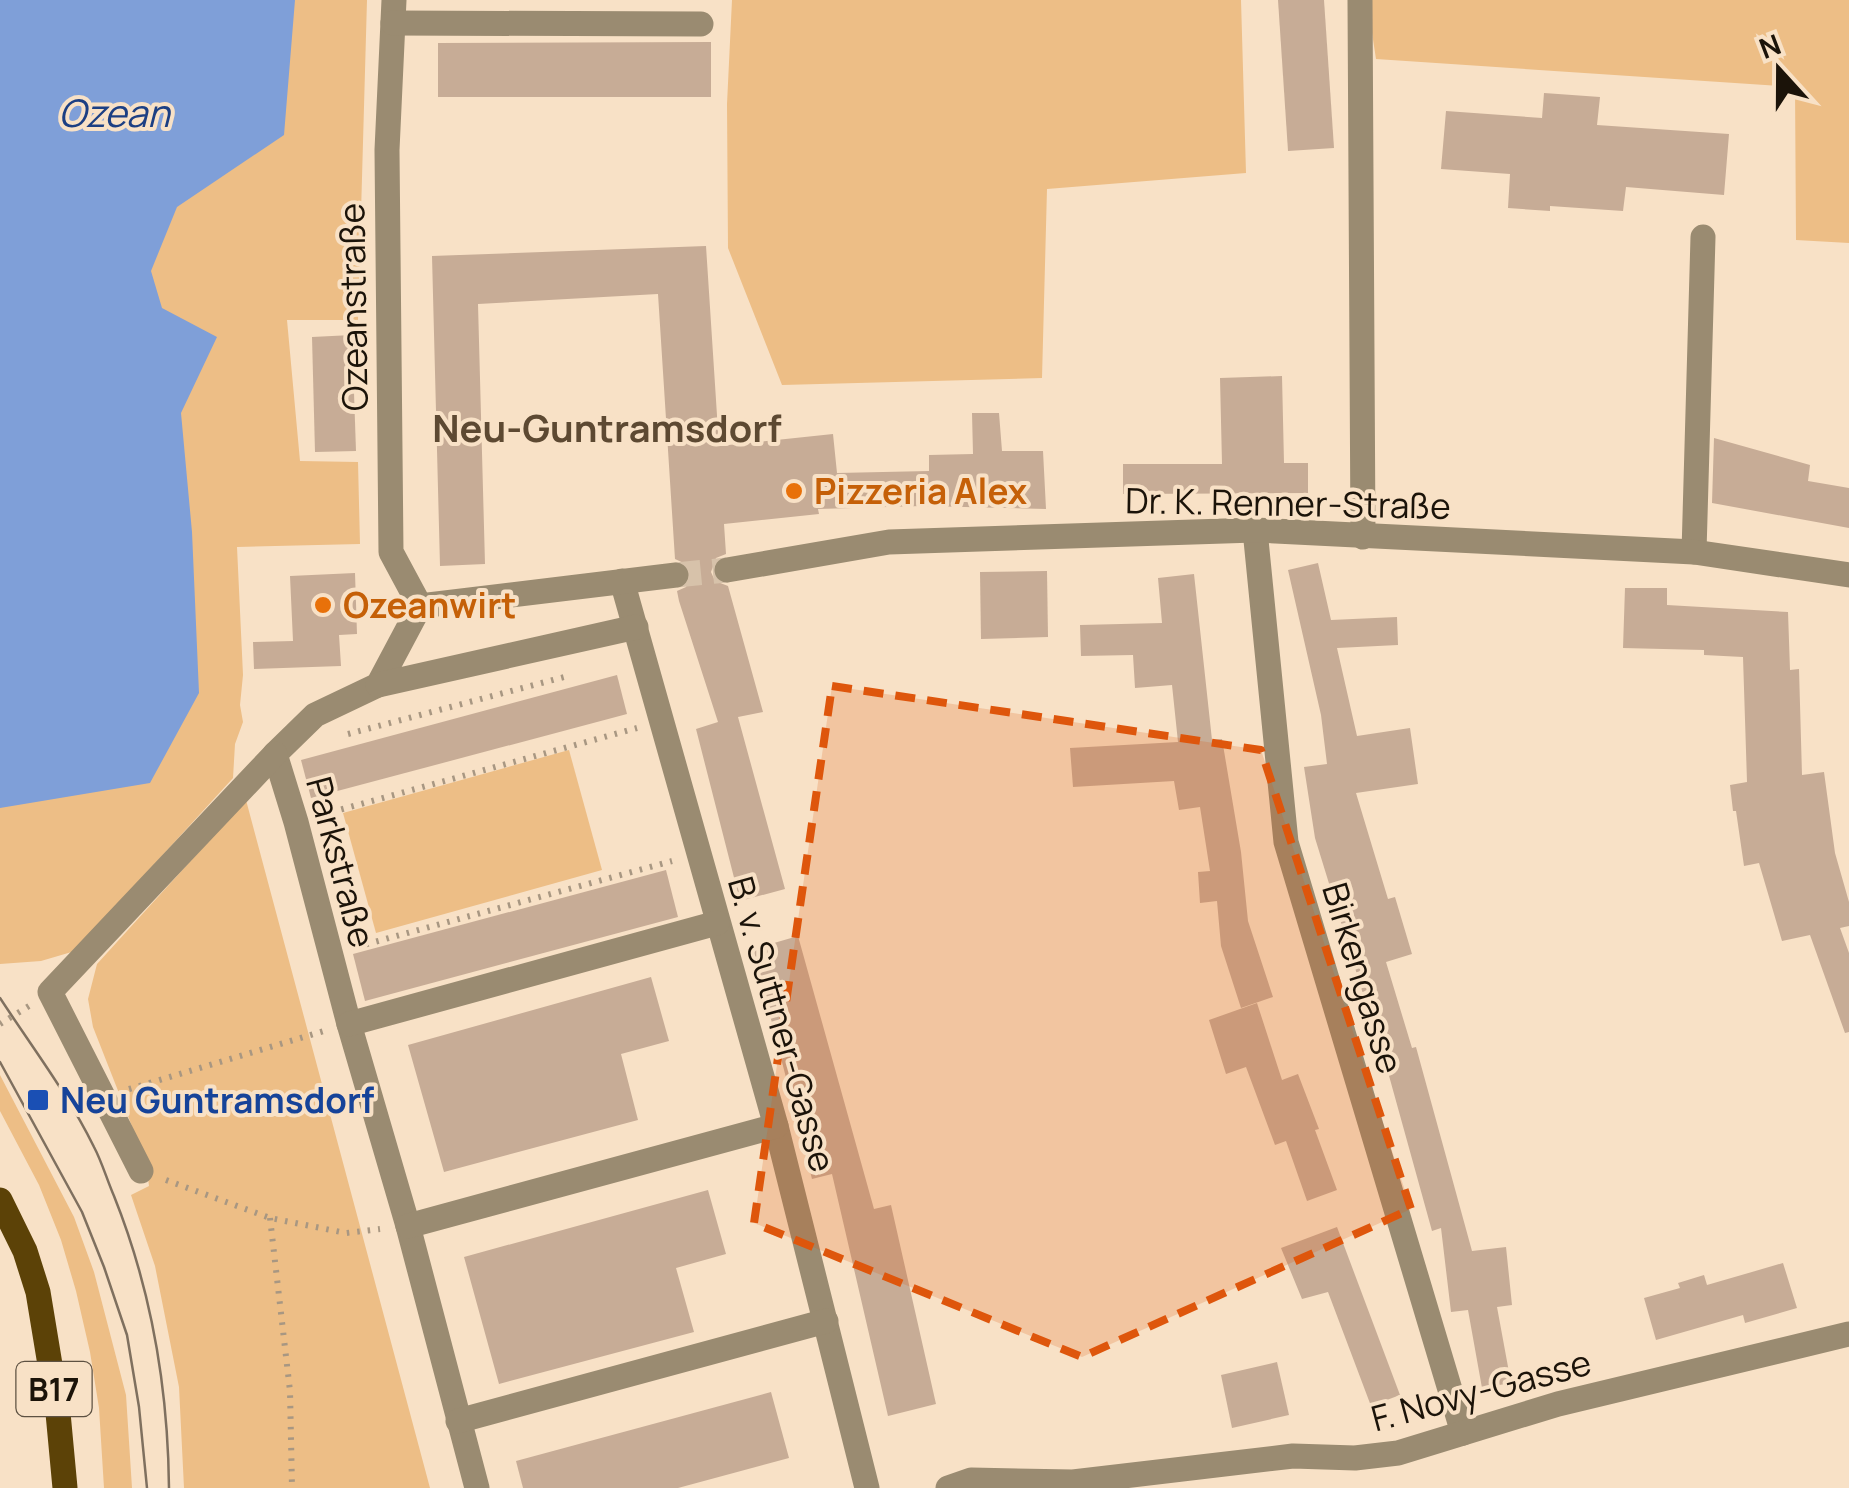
<svg xmlns="http://www.w3.org/2000/svg" width="1849" height="1488" font-family="Manrope,sans-serif">
<rect width="100%" height="100%" fill="#f8e1c6"/>
<!-- green -->
<g fill="#edbe86">
<path d="M0,0H367L358,320H287L300,461L358,462L360,544L237,547L243,675L240,705L243,722L235,744L233,778L75,951L41,961L0,964Z"/>
<path d="M732,0H1241L1246,173L1047,189L1042,378L782,385L728,248L727,104Z"/>
<path d="M1367,0H1849V243L1796,240L1795,87L1376,59Z"/>
<path d="M569,750L602,870L376,933L343,813Z"/>
<path d="M246,800L430,1488H184L179,1387L155,1266L131,1195L149,1186L146,1162L93,1027L88,999L97,964Z"/>
<path d="M0,1075L74,1217L94,1272L126,1395L132,1488H104L99,1408L90,1352L76,1291L61,1240L39,1185L0,1111Z"/>
</g>
<!-- water -->
<path fill="#7f9fd8" d="M0,0H295L284,135L177,207L151,271L162,308L217,337L181,413L192,532L199,693L150,783L0,808Z"/>
<!-- building -->
<g fill="#c7ac96">
<path d="M1278,0H1324L1334,148L1288,151Z"/>
<path d="M711,42V97H438V43Z"/>
<path d="M1544,93L1600,97L1597,125L1729,134L1724,195L1626,187L1623,211L1550,206V211L1508,208L1510,174L1441,169L1446,111L1542,118Z"/>
<path d="M706,246L719,446L833,434L837,473L929,471V455L973,454L972,413H999L1002,451H1043L1046,509L922,506L818,509L819,514L724,524L726,554L716,558L711,572L715,581L728,586L763,712L738,717L785,889L740,901L696,729L718,722L679,601L677,591L686,587L692,574L688,565L675,559L658,294L478,304L485,564L440,566L432,256Z"/>
<path d="M352,335L356,451L315,452L312,337Z"/>
<path d="M1282,376L1284,463H1308V493L1123,494V464H1222L1220,378Z"/>
<path d="M1714,438L1810,465L1808,481L1849,488V528L1712,503Z"/>
<path d="M1318,563L1331,620L1397,617L1398,645L1337,648L1357,736L1410,728L1418,784L1356,793L1388,899L1395,897L1412,954L1386,962L1412,1048L1416,1047L1472,1251L1506,1247L1512,1305L1497,1307L1511,1383L1482,1388L1468,1310L1451,1312L1441,1228L1432,1231L1378,1036H1376L1315,838L1304,767L1327,764L1321,715L1288,570Z"/>
<path d="M1047,571L1048,637L981,639L980,572Z"/>
<path d="M355,573L357,634L339,635L341,666L254,669L253,642L293,641L290,576Z"/>
<path d="M1194,574L1212,740L1222,739L1241,852L1248,921L1273,997L1241,1008L1221,946L1217,901L1200,903L1198,872L1210,871L1200,807L1179,810L1174,781L1073,787L1070,748L1178,742L1172,685L1135,688L1133,655L1081,656L1080,625L1162,623L1158,578Z"/>
<path d="M1625,588H1667V605L1788,612L1790,670L1799,669L1802,775L1824,772L1835,853L1849,902V926L1840,928L1849,953V1032L1845,1033L1810,935L1782,941L1759,863L1744,866L1736,811H1733L1730,785L1747,782L1743,657L1704,655V650L1623,648Z"/>
<path d="M617,675L627,714L311,798L301,760Z"/>
<path d="M666,870L678,917L365,1001L353,954Z"/>
<path d="M798,936L874,1209L891,1205L936,1404L888,1416L832,1174L812,1179L753,949Z"/>
<path d="M651,977L669,1041L621,1054L638,1120L444,1172L408,1045Z"/>
<path d="M1257,1003L1282,1080L1298,1074L1319,1129L1315,1130L1337,1190L1307,1201L1286,1141L1275,1145L1246,1067L1226,1074L1209,1020Z"/>
<path d="M708,1190L726,1254L676,1268L694,1332L499,1384L464,1257Z"/>
<path d="M1337,1227L1400,1395L1371,1406L1328,1292L1302,1299L1281,1248Z"/>
<path d="M1783,1263L1797,1308L1745,1323L1743,1315L1656,1340L1644,1298L1680,1288L1678,1283L1704,1275L1707,1285Z"/>
<path d="M1277,1362L1289,1415L1232,1428L1221,1375Z"/>
<path d="M771,1392L789,1458L678,1488H523L516,1461Z"/>
</g>
<g fill="none" stroke-linecap="round" stroke-linejoin="round">
<!-- minor-tunnel -->
<path stroke="#d7c2aa" stroke-width="25" stroke-dasharray="25 12" stroke-linecap="butt" d="M676,575L727,570"/>
<!-- path -->
<g stroke="#a89782" stroke-width="6" stroke-dasharray="2.5 8" stroke-linecap="butt">
<path d="M348,734L568,676"/>
<path d="M321,815L637,728"/>
<path d="M356,947L672,861"/>
<path d="M0,1024L29,1006"/>
<path d="M129,1089L324,1031"/>
<path d="M166,1180L270,1218L346,1233L380,1229"/>
<path d="M270,1218L290,1391L292,1488"/>
</g>
<!-- minor -->
<g stroke="#9a8b71" stroke-width="25">
<path d="M394,0L387,150L391,552L420,606"/>
<path d="M1360,0L1363,537"/>
<path d="M393,23L701,24"/>
<path d="M1255,530L1286,842L1463,1433"/>
<path d="M1694,552L1703,237"/>
<path d="M727,570L889,542L1255,530L1694,552L1849,575"/>
<path d="M622,581L776,1126L867,1488"/>
<path d="M420,606L378,685L315,715L275,754L296,822L349,1024L408,1226L477,1488"/>
<path d="M420,606L676,575"/>
<path d="M378,685L636,627"/>
<path d="M349,1024L717,923"/>
<path d="M141,1171L50,992L275,754"/>
<path d="M408,1226L776,1126"/>
<path d="M458,1421L826,1321"/>
<path d="M948,1488L971,1480L1073,1482L1293,1456L1355,1458L1398,1453L1558,1404L1849,1334"/>
</g>
<!-- major -->
<path stroke="#5c4207" stroke-width="25" d="M0,1200L25,1251L38,1292L58,1413L65,1488"/>
<!-- tram -->
<g stroke="#7f705f" stroke-width="2.5">
<path d="M0,998C32,1047 68,1094 94,1147C102,1162 107,1180 114,1196C152,1291 168,1386 169,1488"/>
<path d="M0,1062L82,1212L104,1267L127,1335L139,1407L147,1488"/>
</g>
</g>
<!-- marked area -->
<path fill="#de560c" fill-opacity="0.2" stroke="#de560c" stroke-width="8" stroke-dasharray="20 12" stroke-linejoin="round" d="M832,686L1261,750L1411,1209L1082,1357L754,1223Z"/>
<!-- markers -->
<g fill="#e8710a" stroke="#f8e1c6" stroke-width="4">
<circle cx="794" cy="491" r="10"/>
<circle cx="323" cy="605" r="10"/>
</g>
<rect fill="#1a4fb4" stroke="#f8e1c6" stroke-width="4" x="26" y="1088" width="24" height="24" rx="5"/>
<g text-anchor="middle" dominant-baseline="central" stroke-width="8" stroke-linejoin="round" paint-order="stroke">
<!-- shield labels -->
<rect fill="#f8e1c6" stroke="#5d5142" stroke-width="2.5" x="16.5" y="1362" width="75" height="54" rx="8"/>
<g font-size="32" font-weight="bold" fill="#1b1309">
<text x="54" y="1389">B17</text>
</g>
<!-- street labels -->
<g font-size="35" fill="#1b1309" stroke="#f8e1c6">
<text transform="translate(353 307) rotate(-91)">Ozeanstraße</text>
<text transform="translate(1288 503) rotate(1)">Dr. K. Renner-Straße</text>
<text transform="translate(341 862) rotate(75)">Parkstraße</text>
<text transform="translate(1363 978) rotate(73)">Birkengasse</text>
<text transform="translate(782 1024) rotate(74)">B. v. Suttner-Gasse</text>
<text transform="translate(1481 1390) rotate(-15)">F. Novy-Gasse</text>
</g>
<!-- food labels -->
<g font-size="35" font-weight="bold" fill="#c56008" stroke="#f8e1c6" text-anchor="start">
<text x="814" y="491">Pizzeria Alex</text>
<text x="343" y="605">Ozeanwirt</text>
</g>
<!-- transit labels -->
<g font-size="35" font-weight="bold" fill="#164399" stroke="#f8e1c6" text-anchor="start">
<text x="60" y="1100">Neu Guntramsdorf</text>
</g>
<!-- water labels -->
<g font-size="38" font-style="italic" fill="#1c3f83" stroke="#f8e1c6">
<text x="114" y="112">Ozean</text>
</g>
<!-- neighbourhood labels -->
<g font-size="38" font-weight="bold" fill="#5d4932" stroke="#f8e1c6">
<text x="607" y="427">Neu-Guntramsdorf</text>
</g>
</g>
<!-- north arrow -->
<g transform="translate(1779 70) rotate(339)" stroke="#f8e1c6" stroke-width="8" paint-order="stroke">
<path d="M0-8L18 38L0 25L-18 38Z" fill="#1b1309"/>
<text y="-15" font-size="28" font-weight="bold" text-anchor="middle" fill="#1b1309">N</text>
</g>
</svg>
